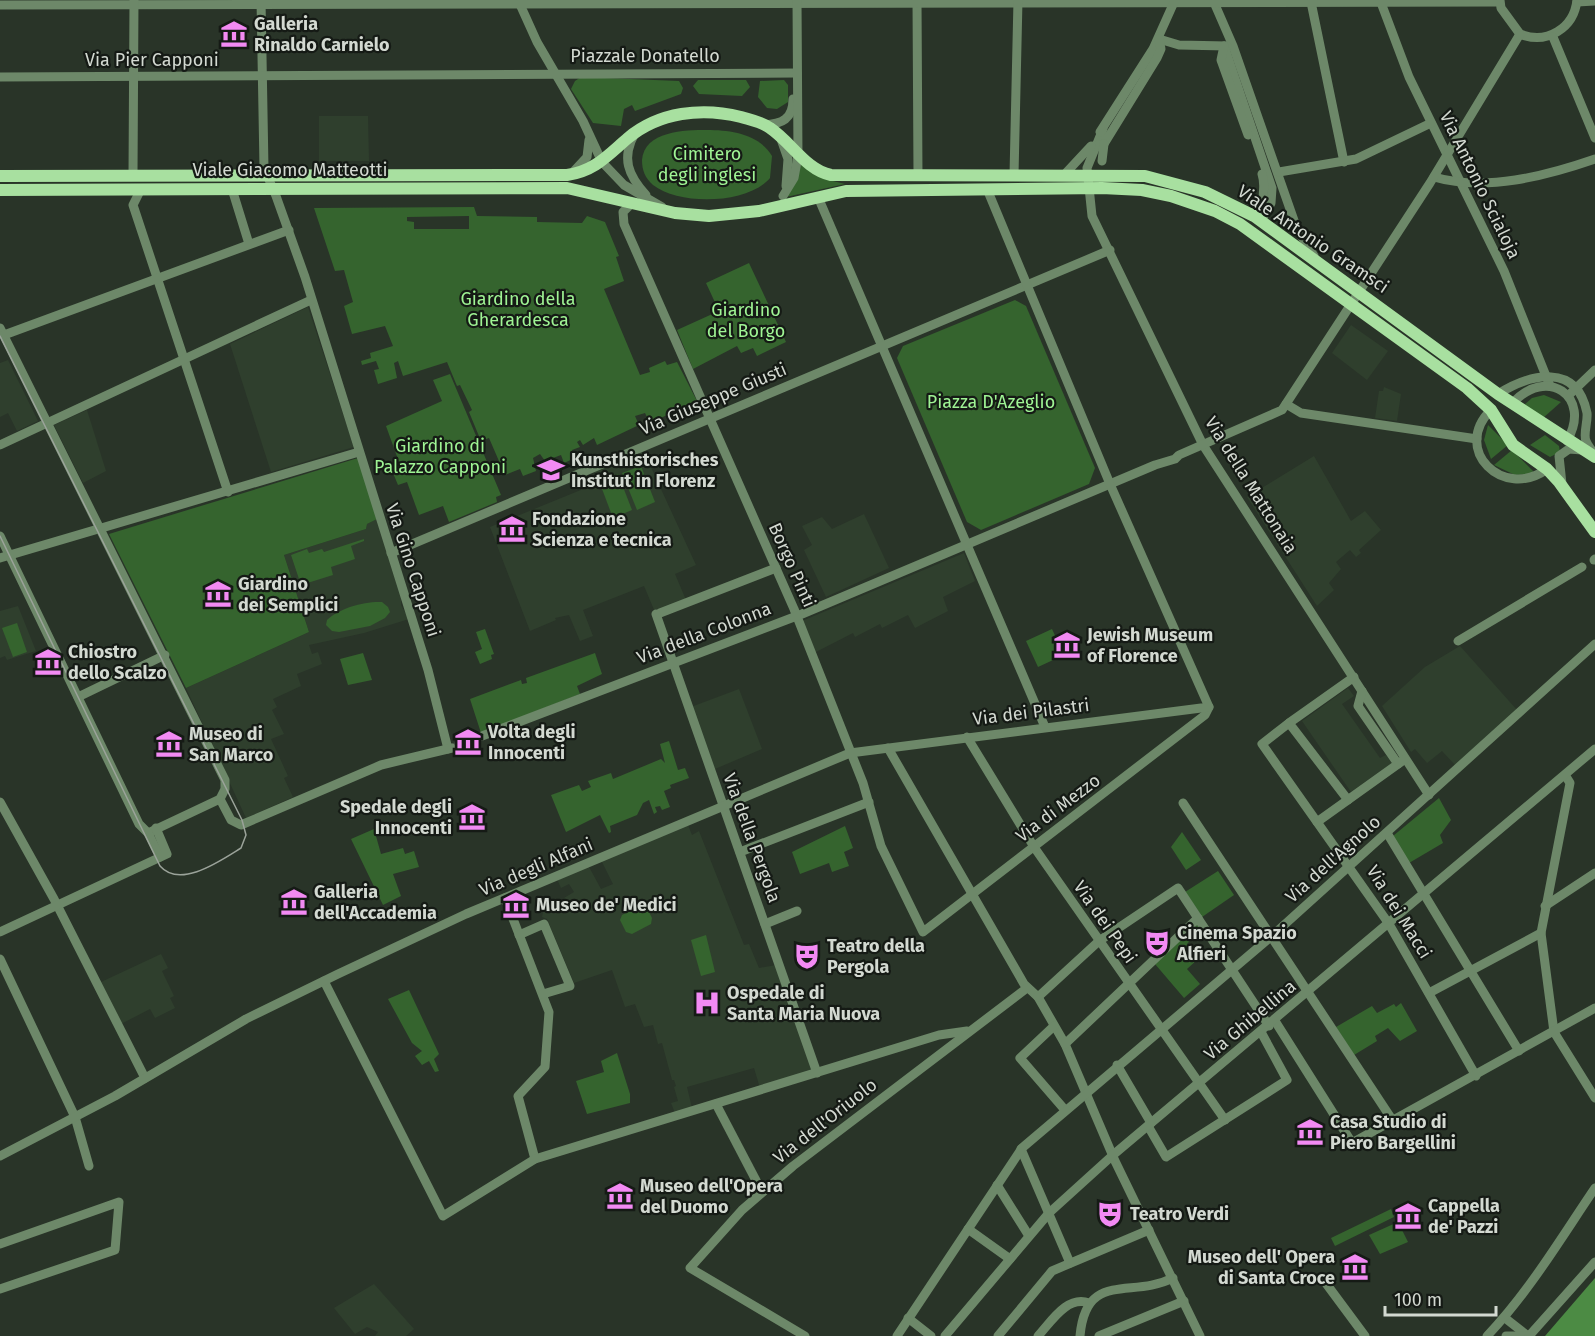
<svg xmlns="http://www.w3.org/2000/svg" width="1595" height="1336" font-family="'Fira Sans',sans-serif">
<rect width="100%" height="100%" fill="#293428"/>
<!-- built -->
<g fill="#2f3f2d">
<path d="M319,116H368L369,161H319Z"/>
<path d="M308,307L354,447L271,472L230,344Z"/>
<path d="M1351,325L1388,351L1367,380L1332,353Z"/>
<path d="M8,360L38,421L17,431L8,413L0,417V363Z"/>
<path d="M1384,387L1401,394L1397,421L1375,418L1379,391H1383Z"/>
<path d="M87,410L106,471L83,483L54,425Z"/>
<path d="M643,450L696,565L675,574L686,600L655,612L644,586L583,610L593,636L580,641L569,615L555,618L556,620L530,631L490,527L598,483L594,471Z"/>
<path d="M1314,456L1351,521L1365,511L1381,530L1359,550L1361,553L1356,557L1350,550L1336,562L1341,569L1329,583L1334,590L1317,606L1247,497Z"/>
<path d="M864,514L889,568L826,597L804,550L812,545L802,526L822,517L832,529Z"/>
<path d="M377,519L401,594V605L409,619L364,633L309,645L312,654L318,652L322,664L297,674L301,686L273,699L277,707L272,710L284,734L271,739L288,776L284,778L293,797L246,818L186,688L309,632L284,555L366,529L367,524Z"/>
<path d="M964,553L975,581L943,597L948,611L915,628L908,615L882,628L880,624L855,637L853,633L814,653L802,621Z"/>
<path d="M18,606L36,651L7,660L5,656L0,658V611Z"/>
<path d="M1460,646L1517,710L1456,766L1442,751L1427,763L1415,749L1411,752L1382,706L1425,667Z"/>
<path d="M1348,688L1354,696L1342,704L1380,758L1386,755L1392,763L1351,792L1302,721Z"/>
<path d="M739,689L762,749L715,769L691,707Z"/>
<path d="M688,825L692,835L699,831L744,945L749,944L759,968L776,965L813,1071L760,1088L754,1068L687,1087L692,1108L675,1113L671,1103L678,1101L674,1087L676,1086L674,1080H672L662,1043L658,1044L653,1025L644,1027L635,1004L625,1007L612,970L574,983L547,919L542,917L544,908L541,900L543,899L547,906L552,903L555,909L566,903L564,898L574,892L569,884L561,888L557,879L588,865L601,889L613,884L601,860Z"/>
<path d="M161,954L168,968L162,971L174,996L170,998L175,1008L155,1018L150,1009L121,1024L101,982Z"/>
<path d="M374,1284L414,1329L406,1336H375L378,1332L367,1327L355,1334L334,1308Z"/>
</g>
<!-- green -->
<g fill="#35642e" fill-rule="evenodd">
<path d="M581,77L679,81L683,88L681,94L635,111L632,105L624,109L621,126L593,123L571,89L575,81Z"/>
<path d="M698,80H746L750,87L742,96L699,94L693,86Z"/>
<path d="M784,80L788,85V102L777,109L767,108L758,97L760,81Z"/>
<path d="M707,130C731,130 759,134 772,156L770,178C748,204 680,206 653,185C645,178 642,170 642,160C644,131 685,130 707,130Z"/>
<path d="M800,161L829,180L845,184L786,197Z"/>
<path d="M474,207L477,216L537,217V222L582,223L587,216L605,222L619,256L616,257L624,281L604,289L640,375L650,372L649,368L665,361L667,365L677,362L697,401L650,423L645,413L635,416L639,425L597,445L594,438L583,445L580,440L577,442L580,447L572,450L575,458L564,463L561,455L545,461L540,454L533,458L536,471L523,476L520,469L505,475L489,438L481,441L469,412L472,410L460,385L457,386L447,362L403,376L398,361L394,363L397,378L378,384L374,370L379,369L376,361L362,365L361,361L371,358L370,353L393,346L385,326L352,334L344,306L353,302L344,270L335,271L314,208ZM469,216V229H414V222L407,221V217Z"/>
<path d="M749,263L786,342L757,356L753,348L741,353L737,346L693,369L677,330L719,311L706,283Z"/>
<path d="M1015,300L1026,306L1095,468L1089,484L981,530L967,522L897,358L903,346Z"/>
<path d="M450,374L501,495L496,497L497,502L449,522L443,506L419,515L407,482L398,485L390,466L399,462L386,426L442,401L433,380Z"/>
<path d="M1544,395L1561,402L1543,418L1524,405L1532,398Z"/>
<path d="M1488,425L1508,445L1491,459L1484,440Z"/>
<path d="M1545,435L1559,446L1560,452L1550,457L1530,445Z"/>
<path d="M1512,450L1533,471L1532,474L1515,475L1494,465Z"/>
<path d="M358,458L377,519L367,524L366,529L284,555L309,632L186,688L109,534Z"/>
<path d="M641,466L655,502L637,510L622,473Z"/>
<path d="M618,474L632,510L613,518L599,481Z"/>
<path d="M364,539V541L351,546L355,559L331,567L333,575L301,585L291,555L307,549L309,553L322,549L324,552Z"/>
<path d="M382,602L388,607L390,612L385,618L370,626L339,632L332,631L326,625L327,620C339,608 365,601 382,602Z"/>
<path d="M17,623L27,652L13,657L2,628Z"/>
<path d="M485,629L494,654L491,655L492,659L480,664L475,652L482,649L476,632Z"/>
<path d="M1052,629L1064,655L1038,667L1026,641Z"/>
<path d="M363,653L372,680L348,685L340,659Z"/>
<path d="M595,653L602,674L577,686L580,694L481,733L470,699L521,680L522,684L527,683L526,678Z"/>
<path d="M669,741L678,770L685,768L689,778L670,785L671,788L664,791L670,807L662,810L660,806L655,807L657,812L654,814L649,800L643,803L637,815L610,826L611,832L609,833L600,815L566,832L551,795L579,785L582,791L591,787L588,781L611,773L613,779L661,759L665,763L660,744Z"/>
<path d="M1439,798L1451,820L1440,835L1443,843L1409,863L1393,836Z"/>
<path d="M845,826L853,848L844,852L849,866L832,872L829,863L800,874L792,852Z"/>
<path d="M374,829L381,854L403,848L405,854L414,851L419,867L393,874L401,896L383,905L351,839Z"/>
<path d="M1182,832L1201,860L1186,870L1171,847Z"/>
<path d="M1218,871L1234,895L1202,917L1185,892Z"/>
<path d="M641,905L646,906L652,918L651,924L632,934L626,932L620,920L622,915Z"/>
<path d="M1196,924L1203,932L1197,936L1195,935L1187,944L1198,959L1187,969L1200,984L1184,998L1155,964Z"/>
<path d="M706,935L715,972L701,976L691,940Z"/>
<path d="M409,990L439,1054L434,1059L439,1071L435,1072L429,1061L422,1065L415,1056L422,1051L412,1043L388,999Z"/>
<path d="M1401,1003L1417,1031L1400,1041L1388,1028L1375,1036L1377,1041L1354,1055L1336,1027L1372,1006L1377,1013L1394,1004L1396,1007Z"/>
<path d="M617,1053L630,1094V1103L587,1114L576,1081L604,1072L601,1061Z"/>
<path d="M1391,1209L1394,1217L1335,1246L1331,1238Z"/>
<path d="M1398,1222L1408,1242L1380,1254L1369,1235Z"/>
</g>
<!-- water -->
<path fill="#4c8b44" d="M1595,1278V1336H1545Z"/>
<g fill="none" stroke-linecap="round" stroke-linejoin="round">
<!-- minor-tunnel -->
<path stroke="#424d41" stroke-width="9" stroke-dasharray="9 4.5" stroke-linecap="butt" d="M453,748L482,736"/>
<!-- minor -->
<g stroke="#6d8869" stroke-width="9">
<path d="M261,0L264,168L276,196L305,277L428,670L448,749"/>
<path d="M518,0L537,42L583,121L602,162L624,185L662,207"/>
<path d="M917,0L918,175"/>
<path d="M1213,0L1233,46L1297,229L1314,256"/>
<path d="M1380,0L1409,77L1504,271L1550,386"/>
<path d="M1500,0L1501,8L1520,34C1547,45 1574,28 1577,0"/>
<path d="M1311,2L1344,162"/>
<path d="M1577,2L1595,1"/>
<path d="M0,5L1499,2"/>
<path d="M1553,37L1595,138"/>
<path d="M1159,39L1179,45L1227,46"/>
<path d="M1224,46L1272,188L1271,203L1261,221"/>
<path d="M1224,46L1221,60L1248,135"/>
<path d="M0,77L797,73"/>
<path d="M764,125C782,124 793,119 793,99"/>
<path d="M1103,129L1087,168L1092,216L1203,445L1429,795"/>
<path d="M1100,132L1153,49L1175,0"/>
<path d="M635,133C621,158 628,175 646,195"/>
<path d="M781,139L788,159L786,186"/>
<path d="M1094,146L1104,144L1157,58L1161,49L1159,39"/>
<path d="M1102,161L1104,144"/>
<path d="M574,171L587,157L589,140"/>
<path d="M1279,172L1356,159L1431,123"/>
<path d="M1262,174C1267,189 1259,195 1267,211"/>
<path d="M133,175L134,0"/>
<path d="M1014,175L1018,0"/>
<path d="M1064,175L1091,146"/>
<path d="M1434,177C1485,192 1546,176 1595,159"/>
<path d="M141,189L133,205L228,492"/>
<path d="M232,189L249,244"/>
<path d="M783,196L794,178L798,156L797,0"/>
<path d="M818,197L1045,727"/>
<path d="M631,204L623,212L624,224L794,609L863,783L881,846L923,932L1205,715L1209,707"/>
<path d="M0,328L225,780V789L220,799L148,833"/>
<path d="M4,335L289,230"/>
<path d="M1571,393L1595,370"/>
<path d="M1498,394C1530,374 1577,362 1587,413C1588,422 1583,434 1586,441C1588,447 1593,450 1595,457"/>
<path d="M1286,404L1301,413L1477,439"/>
<path d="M1512,404C1546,365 1593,396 1567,441"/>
<path d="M1491,410C1451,449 1503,501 1547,469"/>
<path d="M0,445L311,300"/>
<path d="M1562,484L1559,456L1569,449L1582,450"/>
<path d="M0,536L139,824L148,833L160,857"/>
<path d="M391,553L1110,250"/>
<path d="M0,558L359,452"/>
<path d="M1594,560L1595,559"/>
<path d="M660,613L776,568"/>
<path d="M656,614L817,1073"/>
<path d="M1458,641L1582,567"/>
<path d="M1362,691L1358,706L1398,764"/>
<path d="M78,697L165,655"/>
<path d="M1289,723L1262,744L1389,924L1476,1076"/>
<path d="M482,736L802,614L1155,465L1175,459L1179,455L1282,410L1430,183L1520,34"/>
<path d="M967,737L1034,847L1225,1120"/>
<path d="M888,748L1024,984L1038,997L1065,1044L1115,1161L1200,1336"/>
<path d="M1565,775L1570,783L1541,933L1554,1032L1595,1098"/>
<path d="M220,799L231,820L241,825L381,765L452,748"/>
<path d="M1348,800L1289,723L1354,677"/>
<path d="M0,802L54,899L145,1078"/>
<path d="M1183,803L1393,1121"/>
<path d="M1317,822L1405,759"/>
<path d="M1387,833L1519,1051"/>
<path d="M740,852L869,802"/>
<path d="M505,898L549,1012L545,1067L518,1096L535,1159"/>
<path d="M1545,906L1595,873"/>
<path d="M765,924L797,911"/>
<path d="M0,932L167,854L156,828"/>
<path d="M519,935L544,924L570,986L543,994"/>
<path d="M0,959L75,1117L89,1166"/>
<path d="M324,981L443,1216L535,1159L939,1035L967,1031"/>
<path d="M1429,993L1541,933"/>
<path d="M1038,997L1099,941L1178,888L1269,1026"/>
<path d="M1275,1021L1352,1143L1595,1008"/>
<path d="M1054,1026L1020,1058L1065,1110"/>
<path d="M1065,1044L1198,918"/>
<path d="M1117,1065L1151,1123"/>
<path d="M716,1104L762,1192"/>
<path d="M1148,1126L1166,1157L1287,1080L1261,1032"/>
<path d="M1021,1149L1070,1263"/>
<path d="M0,1156L115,1096L246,1019L338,974L466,914L850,753L1209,707L1110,484L987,189"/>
<path d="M997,1185L1029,1236"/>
<path d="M968,1229L1010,1259"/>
<path d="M0,1244L119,1202L115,1250L0,1289"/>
<path d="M1322,1278L1365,1336"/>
<path d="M908,1318L931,1336"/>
<path d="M1505,1318L1528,1336"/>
<path d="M805,1336L690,1268L742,1210L793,1166L1027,988"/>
<path d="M897,1336L1022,1148L1273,935L1595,644"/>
<path d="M945,1336L1049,1213L1113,1155L1595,749"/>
<path d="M998,1336L1052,1271L1149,1230"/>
<path d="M1038,1336C1051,1322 1067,1295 1089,1303"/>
<path d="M1080,1336C1086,1270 1131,1299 1173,1278"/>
<path d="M1099,1336L1184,1301"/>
<path d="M1487,1336C1529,1292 1561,1238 1595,1188"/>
<path d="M1506,1336H1527"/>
<path d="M1529,1336L1595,1262"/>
</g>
<!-- major -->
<g stroke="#a8e0a0" stroke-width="12">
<path d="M0,176L567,175C595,171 608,155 628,138C659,112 702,107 741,117C751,120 762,122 770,128C791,142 806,170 831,175L1145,176L1205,192L1254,216L1498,394L1595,457"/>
<path d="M0,190L567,188L675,213L709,216L759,211L846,191L1102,188L1142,190L1171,196L1215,211L1240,224L1467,388L1491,410L1513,445L1547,469L1559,482L1595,532"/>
</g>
<!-- tram -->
<path stroke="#9ba39a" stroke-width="1.5" d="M0,336L242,820L246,835L241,848C220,861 180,889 160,866L0,536"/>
</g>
<!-- icons -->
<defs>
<symbol id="museum-bare" viewBox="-9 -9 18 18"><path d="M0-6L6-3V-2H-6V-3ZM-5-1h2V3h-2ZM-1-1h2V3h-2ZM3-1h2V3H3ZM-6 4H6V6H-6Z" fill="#f28af3" stroke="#151a15" stroke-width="2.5" paint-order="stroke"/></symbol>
<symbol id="university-bare" viewBox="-9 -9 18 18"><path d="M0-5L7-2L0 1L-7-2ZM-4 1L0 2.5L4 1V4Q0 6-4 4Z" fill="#f28af3" stroke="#151a15" stroke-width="2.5" paint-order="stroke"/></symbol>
<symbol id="theatre-bare" viewBox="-9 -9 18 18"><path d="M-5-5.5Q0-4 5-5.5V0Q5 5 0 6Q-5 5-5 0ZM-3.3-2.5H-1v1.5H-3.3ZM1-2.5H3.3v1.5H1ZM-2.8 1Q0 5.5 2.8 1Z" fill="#f28af3" stroke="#151a15" stroke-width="2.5" paint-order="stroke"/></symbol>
<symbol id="hospital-bare" viewBox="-9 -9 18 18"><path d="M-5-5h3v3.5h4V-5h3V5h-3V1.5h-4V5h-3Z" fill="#f28af3" stroke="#151a15" stroke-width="2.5" paint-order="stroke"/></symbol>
</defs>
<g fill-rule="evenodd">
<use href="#museum-bare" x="215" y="15" width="38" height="38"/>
<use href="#university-bare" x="532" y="451" width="38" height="38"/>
<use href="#museum-bare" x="493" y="510" width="38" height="38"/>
<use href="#museum-bare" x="199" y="575" width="38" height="38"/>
<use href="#museum-bare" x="1048" y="626" width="38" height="38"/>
<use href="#museum-bare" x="29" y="643" width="38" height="38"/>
<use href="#museum-bare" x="449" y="723" width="38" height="38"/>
<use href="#museum-bare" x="150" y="725" width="38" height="38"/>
<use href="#museum-bare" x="453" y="798" width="38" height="38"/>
<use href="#museum-bare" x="275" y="883" width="38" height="38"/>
<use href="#museum-bare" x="497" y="886" width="38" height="38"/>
<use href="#theatre-bare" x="1138" y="924" width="38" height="38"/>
<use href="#theatre-bare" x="788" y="937" width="38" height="38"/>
<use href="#hospital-bare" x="688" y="984" width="38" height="38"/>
<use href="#museum-bare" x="1291" y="1113" width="38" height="38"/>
<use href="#museum-bare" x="601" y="1177" width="38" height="38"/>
<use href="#theatre-bare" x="1091" y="1195" width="38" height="38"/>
<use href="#museum-bare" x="1389" y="1197" width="38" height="38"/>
<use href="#museum-bare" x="1336" y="1248" width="38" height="38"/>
</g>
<g text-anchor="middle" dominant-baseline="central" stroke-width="4.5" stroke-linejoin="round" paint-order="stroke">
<!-- poi labels -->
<g font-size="18" font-weight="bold" fill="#d3d9d1" stroke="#151a15" text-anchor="start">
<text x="254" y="24">Galleria<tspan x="254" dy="21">Rinaldo Carnielo</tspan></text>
<text x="571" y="460">Kunsthistorisches<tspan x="571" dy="21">Institut in Florenz</tspan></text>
<text x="532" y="519">Fondazione<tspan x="532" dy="21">Scienza e tecnica</tspan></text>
<text x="238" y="584">Giardino<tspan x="238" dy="21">dei Semplici</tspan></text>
<text x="1087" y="635">Jewish Museum<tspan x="1087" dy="21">of Florence</tspan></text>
<text x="68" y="652">Chiostro<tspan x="68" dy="21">dello Scalzo</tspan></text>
<text x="488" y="732">Volta degli<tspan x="488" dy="21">Innocenti</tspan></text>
<text x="189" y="734">Museo di<tspan x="189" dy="21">San Marco</tspan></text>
<text x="452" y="807" text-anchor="end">Spedale degli<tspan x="452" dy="21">Innocenti</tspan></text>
<text x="314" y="892">Galleria<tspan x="314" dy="21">dell'Accademia</tspan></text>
<text x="536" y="905">Museo de' Medici</text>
<text x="1177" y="933">Cinema Spazio<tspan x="1177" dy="21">Alfieri</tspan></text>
<text x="827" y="946">Teatro della<tspan x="827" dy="21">Pergola</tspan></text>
<text x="727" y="993">Ospedale di<tspan x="727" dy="21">Santa Maria Nuova</tspan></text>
<text x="1330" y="1122">Casa Studio di<tspan x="1330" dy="21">Piero Bargellini</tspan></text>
<text x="640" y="1186">Museo dell'Opera<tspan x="640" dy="21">del Duomo</tspan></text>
<text x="1428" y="1206">Cappella<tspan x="1428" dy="21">de' Pazzi</tspan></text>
<text x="1130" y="1214">Teatro Verdi</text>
<text x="1335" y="1257" text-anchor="end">Museo dell' Opera<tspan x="1335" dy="21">di Santa Croce</tspan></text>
</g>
<!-- street labels -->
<g font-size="18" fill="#d3d9d1" stroke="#151a15">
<text x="645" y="56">Piazzale Donatello</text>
<text x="152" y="60">Via Pier Capponi</text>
<text x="290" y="170">Viale Giacomo Matteotti</text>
<text transform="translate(1480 185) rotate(64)">Via Antonio Scialoja</text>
<text transform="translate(1313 239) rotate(34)">Viale Antonio Gramsci</text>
<text transform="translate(713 399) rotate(-23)">Via Giuseppe Giusti</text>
<text transform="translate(1251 485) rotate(58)">Via della Mattonaia</text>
<text transform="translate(792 565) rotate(66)">Borgo Pinti</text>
<text transform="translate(413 570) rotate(72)">Via Gino Capponi</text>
<text transform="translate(704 633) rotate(-21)">Via della Colonna</text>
<text transform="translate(1031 712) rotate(-7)">Via dei Pilastri</text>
<text transform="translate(1058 808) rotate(-37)">Via di Mezzo</text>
<text transform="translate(752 838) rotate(70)">Via della Pergola</text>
<text transform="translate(1333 859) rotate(-42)">Via dell'Agnolo</text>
<text transform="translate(536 867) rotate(-23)">Via degli Alfani</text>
<text transform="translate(1399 912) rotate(58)">Via dei Macci</text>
<text transform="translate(1105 922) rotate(55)">Via dei Pepi</text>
<text transform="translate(1250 1020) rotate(-40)">Via Ghibellina</text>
<text transform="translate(825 1121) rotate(-38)">Via dell'Oriuolo</text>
</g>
<!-- park labels -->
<g font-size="18" fill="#9ff494" stroke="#151a15">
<text x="707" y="154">Cimitero<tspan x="707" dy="21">degli inglesi</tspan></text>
<text x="518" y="299">Giardino della<tspan x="518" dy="21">Gherardesca</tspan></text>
<text x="746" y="310">Giardino<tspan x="746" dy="21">del Borgo</tspan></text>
<text x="991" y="402">Piazza D'Azeglio</text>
<text x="440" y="446">Giardino di<tspan x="440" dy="21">Palazzo Capponi</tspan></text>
</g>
</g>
<!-- scale -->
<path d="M1385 1306v9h111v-9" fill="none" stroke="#d3d9d1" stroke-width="3"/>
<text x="1394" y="1306" font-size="18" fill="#d3d9d1" stroke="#151a15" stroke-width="4.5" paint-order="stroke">100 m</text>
</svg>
